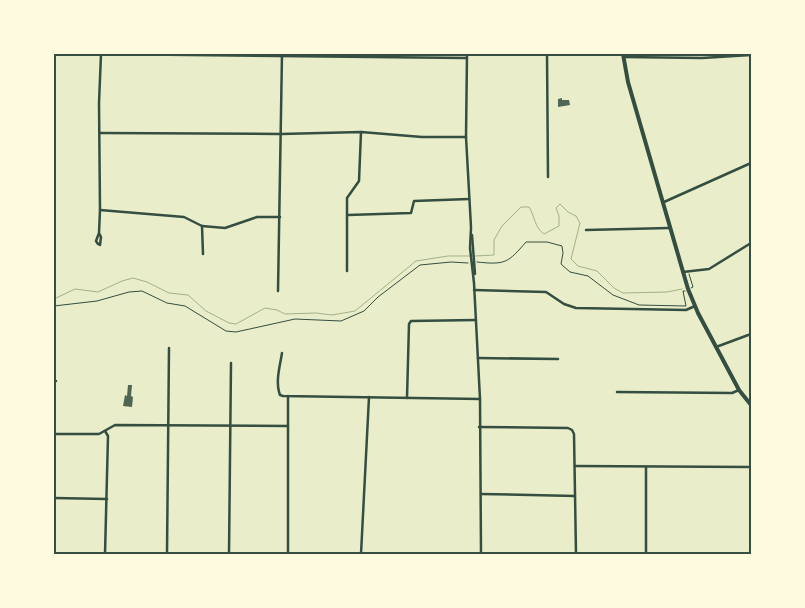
<svg xmlns="http://www.w3.org/2000/svg" width="805" height="608" font-family="'Titillium Web',sans-serif">
<rect width="100%" height="100%" fill="#e9edc9"/>
<g fill="none" stroke-linecap="round" stroke-linejoin="round">
<!-- stream -->
<g stroke="#a3b18a" stroke-width="1">
<path d="M475,256L494,255V240L502,226L521,207H529C535,216 534,227 544,234L559,226V216L556,208L560,204L568,212L576,216L580,223L571,259L578,266L597,271L614,288L623,293L667,292L682,289"/>
<path d="M54,299L75,289L98,292L122,281L133,278L147,282L169,293L188,295L206,311L229,323L236,324L265,308L277,310L285,314L316,313L332,315L355,311L416,261L448,256H471"/>
</g>
</g>
<!-- building -->
<g fill="#4f6655">
<path d="M562,98V100H569L570,105L558,107V99Z"/>
<path d="M128,385H132L131,396L133,397L132,407L123,406L125,395L127,396Z"/>
</g>
<g fill="none" stroke-linecap="round" stroke-linejoin="round">
<!-- path -->
<g stroke="#344e41" stroke-width="1">
<path d="M477,262C505,265 508,263 526,242H547L562,246L563,253L561,264L570,272L588,276L613,295L639,305L686,306L683,291H685"/>
<path d="M689,274L693,287L691,288"/>
<path d="M54,306L97,301L129,292L142,291L167,303L185,306L226,331L236,332L295,319L341,321L364,311L378,297L420,265L451,262L468,263"/>
</g>
<!-- minor -->
<g stroke="#344e41" stroke-width="2.5">
<path d="M101,54L466,58"/>
<path d="M547,54L548,177"/>
<path d="M624,57L702,58L751,55"/>
<path d="M100,133L281,134L361,132L422,137H466"/>
<path d="M664,202L751,163"/>
<path d="M100,210L184,217L202,226L225,228L257,217H280"/>
<path d="M348,215L411,213L414,201L469,199"/>
<path d="M202,226L203,254"/>
<path d="M586,230L669,228"/>
<path d="M99,233L101,237L100,245L98,244L96,241L99,233L100,210L99,103L101,54"/>
<path d="M347,271V198L359,181L361,132"/>
<path d="M683,272L709,269L751,243"/>
<path d="M474,290L546,292L564,304L576,308L686,310L695,306"/>
<path d="M278,291L282,54"/>
<path d="M716,347L751,334"/>
<path d="M282,353C280,366 275,382 280,395L283,396L480,399"/>
<path d="M478,358L558,359"/>
<path d="M54,381H56"/>
<path d="M617,392L732,393L739,390"/>
<path d="M407,398L409,324L411,321L476,320"/>
<path d="M479,427L568,428L572,430L574,434L576,554"/>
<path d="M54,434H99L115,425L288,426"/>
<path d="M575,466L751,467"/>
<path d="M481,494L575,496"/>
<path d="M54,498L107,499"/>
<path d="M750,552L751,551"/>
<path d="M105,554L108,436L105,431"/>
<path d="M167,554L169,348"/>
<path d="M229,554L231,363"/>
<path d="M288,554V396"/>
<path d="M361,554L369,397"/>
<path d="M646,554V467"/>
</g>
<!-- tertiary -->
<g stroke="#344e41" stroke-width="2.5">
<path d="M467,54L466,137L471,227"/>
<path d="M471,228L470,248L474,283L480,399L481,554"/>
<path d="M472,235L475,274"/>
</g>
<!-- primary -->
<path stroke="#344e41" stroke-width="4" d="M623,54L628,82L688,289L698,313L739,390L751,405"/>
</g>
<!-- border -->
<rect width="805" height="608" fill="none" stroke="#fefae0" stroke-width="110"/>
<rect x="55" y="55" width="695" height="498" fill="none" stroke="#344e41" stroke-width="2"/>
</svg>
